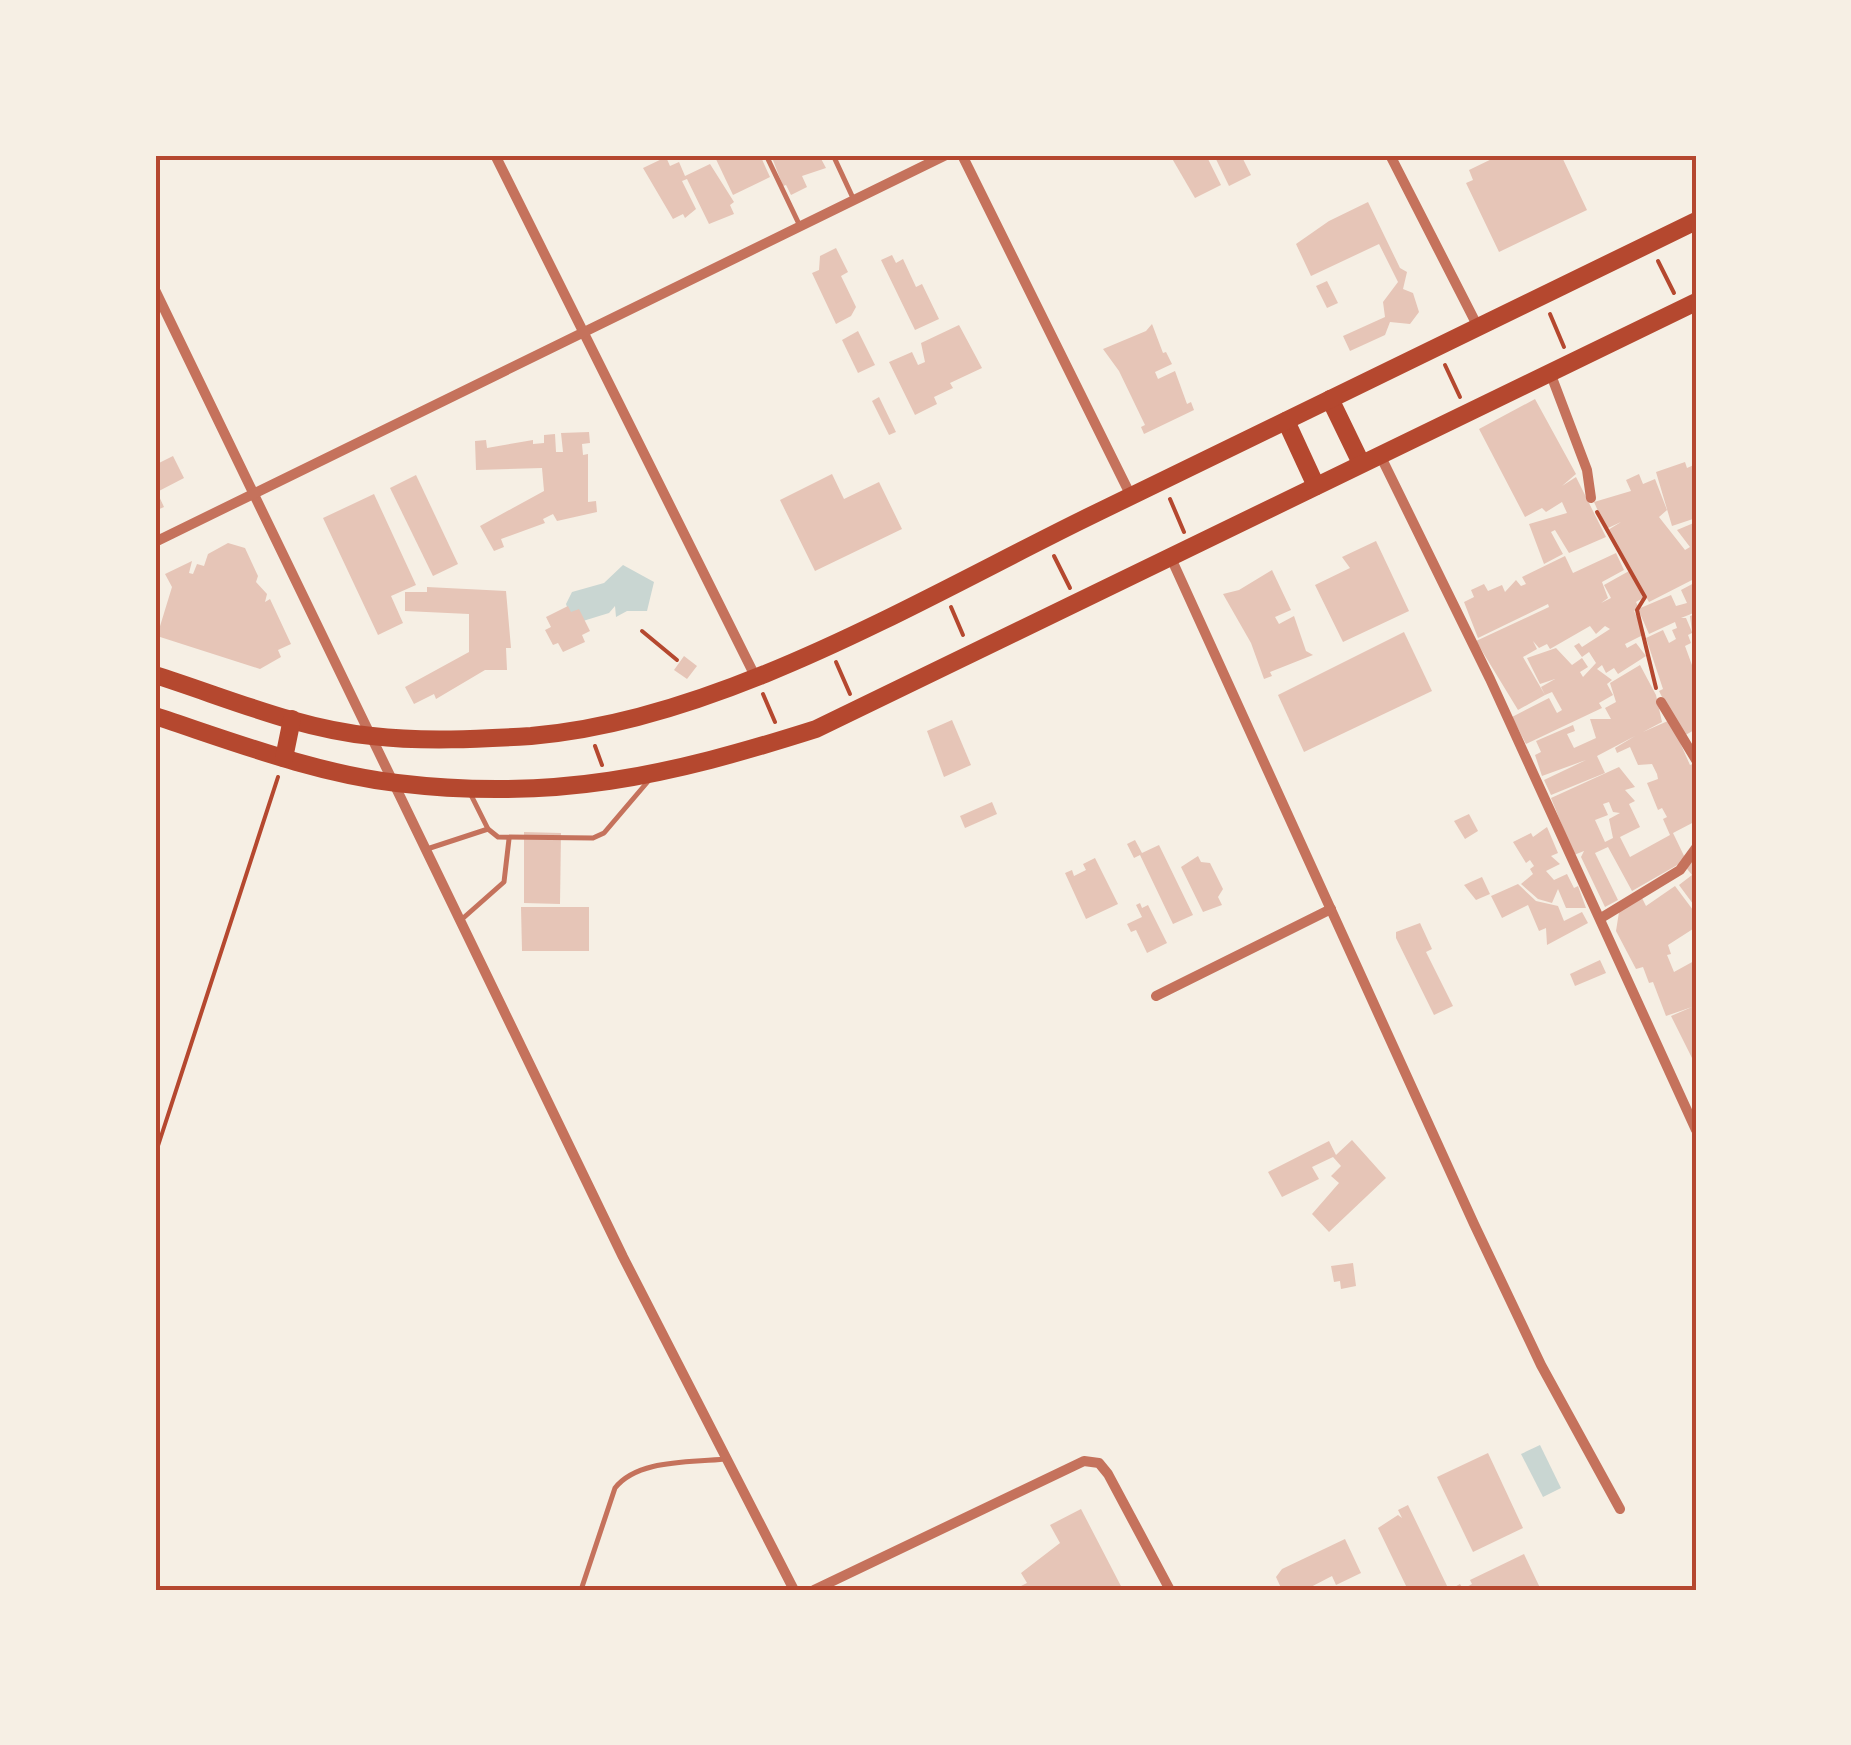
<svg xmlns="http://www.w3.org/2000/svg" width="1851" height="1745" font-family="'PT Sans Narrow',sans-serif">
<rect width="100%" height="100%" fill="#f6efe4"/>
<!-- water -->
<g fill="#c9d6d2">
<path d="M623,565L654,582L647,611H627L616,617L615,606L609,613L583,621L569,613L566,604L572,592L604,583Z"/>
<path d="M1540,1445L1561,1488L1543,1497L1521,1454Z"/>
</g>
<!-- building -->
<g fill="#e6c5b7" fill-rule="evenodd">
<path d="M714,155H760L770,177L733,195Z"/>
<path d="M771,155H819L826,168L802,176L807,187L791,195L786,185L783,186Z"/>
<path d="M1170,155H1206L1221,185L1195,198Z"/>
<path d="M1214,155H1241L1251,175L1229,186Z"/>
<path d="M1500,155H1561L1587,210L1499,252L1466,183L1473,180L1469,170Z"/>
<path d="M666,157L670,166L679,162L685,176L710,164L734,202L730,205L734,214L709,224L687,179L682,181L696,209L685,218L683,214L673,219L643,168Z"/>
<path d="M1368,202L1400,268L1407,272L1403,289L1413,293L1419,312L1410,324L1390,322L1385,335L1350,351L1343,336L1385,317L1383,302L1398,282L1379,244L1311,276L1296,244L1329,221Z"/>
<path d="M836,248L848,272L841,276L856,307L851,316L836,324L812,273L819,270L820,256Z"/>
<path d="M892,255L896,263L903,259L916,287L922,284L939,319L915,330L881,260Z"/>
<path d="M1327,281L1338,303L1327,308L1316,286Z"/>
<path d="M1152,324L1163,353L1166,352L1172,364L1155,372L1158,379L1175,371L1187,404L1191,402L1194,410L1144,434L1141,427L1145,425L1119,371L1103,349L1146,331Z"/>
<path d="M959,325L982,368L950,383L953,388L934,397L937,404L915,415L889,362L912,352L918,365L925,362L921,343Z"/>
<path d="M858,331L875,365L858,373L842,340Z"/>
<path d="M879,397L896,432L889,435L872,401Z"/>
<path d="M1535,399L1576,474L1562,486L1576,477L1606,537L1569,553L1555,530L1551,532L1563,554L1544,564L1529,524L1567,513L1562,502L1546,512L1542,508L1525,517L1479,429Z"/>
<path d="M589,432L590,443L582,444L583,455L588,454V502L596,501L597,512L557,521L553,514L543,519L545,523L501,539L504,547L494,551L480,526L544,491L542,468L476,470L475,441L486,440L487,448L533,440V444L544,443V435L555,434L556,452H563L561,433Z"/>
<path d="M173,456L184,478L157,492L164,507L155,511V465Z"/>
<path d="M1685,462L1687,468L1696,464V518L1672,526L1656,472Z"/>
<path d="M832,474L844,499L879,482L902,529L815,571L780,500Z"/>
<path d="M1639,474L1643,484L1655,479L1667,510L1659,517L1685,550L1690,547L1677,530L1696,522V578L1649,602L1608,530L1621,522L1606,529L1594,502L1631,491L1626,480Z"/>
<path d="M416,475L458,564L433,576L390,488Z"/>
<path d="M374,494L416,585L391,596L403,623L378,635L323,518Z"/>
<path d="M1376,541L1409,611L1343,642L1315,585L1350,568L1342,557Z"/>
<path d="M228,543L245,548L258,576L256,582L267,594L265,602L270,599L291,644L278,650L281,657L260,669L157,636L172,587L165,574L192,561L189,573L193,574L197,564L204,566L208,554Z"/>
<path d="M1616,553L1624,570L1602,582L1608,598L1601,603L1611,598L1604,585L1629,571L1643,598L1636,602L1639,608L1634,611L1645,634L1625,644L1627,648L1636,643L1646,656L1618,674L1614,668L1606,673L1602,665L1597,669L1612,680L1607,684L1613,695L1599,703L1602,708L1526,744L1512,717L1549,698L1557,713L1562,710L1552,692L1545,695L1541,687L1555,679L1540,684L1527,658L1556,648L1572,665L1582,658L1588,667L1580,672L1583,677L1596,663L1589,652L1582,657L1574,646L1579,643L1582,647L1610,629L1605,626L1596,634L1590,626L1550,649L1547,644L1539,648L1533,641L1537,649L1523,657L1545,695L1518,710L1476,641L1549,607L1548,604L1478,638L1464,602L1474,597L1471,590L1484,584L1488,591L1502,585L1505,592L1516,580L1521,586L1526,584L1522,577L1565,556L1573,573Z"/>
<path d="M1272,570L1291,610L1275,617L1279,624L1294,616L1306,651L1313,655L1270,672L1272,676L1264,679L1251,643L1223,594L1239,590Z"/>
<path d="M1696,582V612L1681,618H1686L1692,632L1690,616L1696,614V643L1692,633L1688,635L1691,643L1685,646L1696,676V729L1682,737L1659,691L1663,689L1646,638L1663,630L1669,643L1676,639L1672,630L1677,628L1675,622L1649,634L1638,609L1671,595L1676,606L1687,603L1681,590Z"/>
<path d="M427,587L506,591L511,648H506L507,670H485L436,699L434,694L414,704L405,687L469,652V614L405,611V592H427Z"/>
<path d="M568,606L571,612L579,609L590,631L582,635L585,642L563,652L558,643L553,645L545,630L551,627L546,617Z"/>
<path d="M1404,632L1432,691L1304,752L1278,695Z"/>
<path d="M684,656L697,666L687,679L674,670Z"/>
<path d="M1640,665L1656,695L1662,722L1643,732L1670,720L1690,765L1695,763L1696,821L1673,833L1686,860L1632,891L1608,847L1595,853L1618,900L1605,907L1581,857L1584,851L1574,855L1551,798L1619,767L1635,787L1625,790L1635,801L1629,804L1640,827L1620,837L1630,857L1670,835L1663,819L1667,817L1662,808L1658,810L1647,783L1658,779L1657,774L1652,764L1638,765L1630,747L1617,753L1615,748L1635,736L1597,756L1605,773L1551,795L1544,780L1586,760L1542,776L1535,755L1541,752L1536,741L1573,725L1575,731L1567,734L1574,748L1596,738L1590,719H1611L1605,708L1616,702L1610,683ZM1609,802L1613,812L1620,813L1609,819L1613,838L1605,842L1595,820L1608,815L1603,804Z"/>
<path d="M952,720L971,765L944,777L927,731Z"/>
<path d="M992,802L997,814L965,828L960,816Z"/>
<path d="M1469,814L1478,831L1465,839L1454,821Z"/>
<path d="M1547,827L1558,853L1551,856L1560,864L1546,871L1554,880L1567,874L1574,888L1578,886L1586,908H1566L1558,889L1552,903L1538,899L1521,884L1533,874L1530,869L1534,866L1530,860L1526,863L1513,842L1531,833L1533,837Z"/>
<path d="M524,832L561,833L560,904L524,903Z"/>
<path d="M1135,840L1142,853L1159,845L1193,915L1173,924L1140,855L1134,858L1127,844Z"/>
<path d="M1198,856L1201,862L1210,863L1223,889L1218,897L1222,905L1203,912L1181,867Z"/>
<path d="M1696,856V908L1679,885L1692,875L1684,865Z"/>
<path d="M1095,858L1118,904L1086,919L1065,873L1072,870L1074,876L1086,870L1083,864Z"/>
<path d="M1482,877L1490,894L1476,900L1464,885Z"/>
<path d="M1518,884L1536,901L1558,906L1564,921L1582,912L1588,923L1547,945L1546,928L1539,931L1528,905L1502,918L1491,896Z"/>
<path d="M1675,886L1696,914V927L1668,945L1671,954L1667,955L1674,972L1694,961L1696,967V990L1692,991L1696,1066L1671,1016L1692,1007L1666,1016L1653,982L1649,983L1643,967L1636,969L1616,931L1619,912L1642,898L1646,906Z"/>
<path d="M1140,903L1142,908L1148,905L1167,943L1147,953L1136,930L1131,932L1127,924L1142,917L1136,905Z"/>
<path d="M521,907H589V951H522Z"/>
<path d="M1420,923L1432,949L1426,952L1453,1006L1434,1015L1396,938V932Z"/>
<path d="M1600,960L1606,973L1575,986L1570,974Z"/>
<path d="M1352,1140L1386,1178L1329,1232L1312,1214L1339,1183L1331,1176L1341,1166L1333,1157L1312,1167L1319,1179L1282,1197L1268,1172L1329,1141L1336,1155Z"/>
<path d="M1353,1263L1356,1286L1341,1289L1340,1281L1334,1282L1331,1266Z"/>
<path d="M1488,1453L1523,1528L1473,1552L1437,1477Z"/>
<path d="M1408,1505L1449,1590L1460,1584L1463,1589L1472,1584L1470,1580L1524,1554L1541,1590H1408L1378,1528L1398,1515L1402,1518L1398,1510Z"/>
<path d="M1081,1509L1123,1590H1013L1027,1583L1021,1573L1060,1543L1050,1525Z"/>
<path d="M1345,1539L1361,1573L1336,1585L1332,1576L1305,1590H1282L1276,1577L1282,1569Z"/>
</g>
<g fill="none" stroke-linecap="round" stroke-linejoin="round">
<!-- path -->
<g stroke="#b5482f" stroke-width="4">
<path d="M1658,261L1674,293"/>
<path d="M1550,314L1564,347"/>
<path d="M1445,365L1460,397"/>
<path d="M1170,499L1184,532"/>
<path d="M1597,512L1645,597L1637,610L1656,688"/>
<path d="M1054,556L1070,588"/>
<path d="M951,607L963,635"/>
<path d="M642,631L677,660"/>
<path d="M836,662L850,694"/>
<path d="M763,694L775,722"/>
<path d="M595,746L602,765"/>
<path d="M155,1155L278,777"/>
</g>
<!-- service -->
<g stroke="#c5725c" stroke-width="5">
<path d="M766,155L799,224"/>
<path d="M833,155L853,198"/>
<path d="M471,795L488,829L498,837L593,838L604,833L650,779"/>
<path d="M427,849L488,829"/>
<path d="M461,920L504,882L509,839"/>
<path d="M581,1590L615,1488C638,1459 690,1463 724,1459"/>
</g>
<!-- minor -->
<g stroke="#c5725c" stroke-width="10">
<path d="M495,155L756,678"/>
<path d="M962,155L1131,496"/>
<path d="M1390,155L1478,327"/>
<path d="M155,290L623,1257L794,1590"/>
<path d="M1551,375L1587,470L1591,498"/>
<path d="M1380,455L1490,679L1696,1130"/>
<path d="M155,542L946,155"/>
<path d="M1171,558L1474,1224L1541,1365L1620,1509"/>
<path d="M1661,702L1696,760"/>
<path d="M1601,918L1680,870L1696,848"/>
<path d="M1156,996L1331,909"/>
<path d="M814,1590L1084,1461L1099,1463L1108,1474L1170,1590"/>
</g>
<!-- primary -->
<g stroke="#b5482f" stroke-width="18">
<path d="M1330,399L1361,463"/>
<path d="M1286,421L1316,486"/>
<path d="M155,675C225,697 298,729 372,736C423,742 479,739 531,736C716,721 914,603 1080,521C1285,420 1491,321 1696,221"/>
<path d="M155,716C234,742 314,773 397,783C554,802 668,776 816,729L1696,302"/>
<path d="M284,758L292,719"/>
</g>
</g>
<!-- border -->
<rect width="1851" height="1745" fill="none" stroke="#f6efe4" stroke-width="315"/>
<rect x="158" y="158" width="1536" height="1430" fill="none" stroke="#b5482f" stroke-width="4"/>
</svg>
